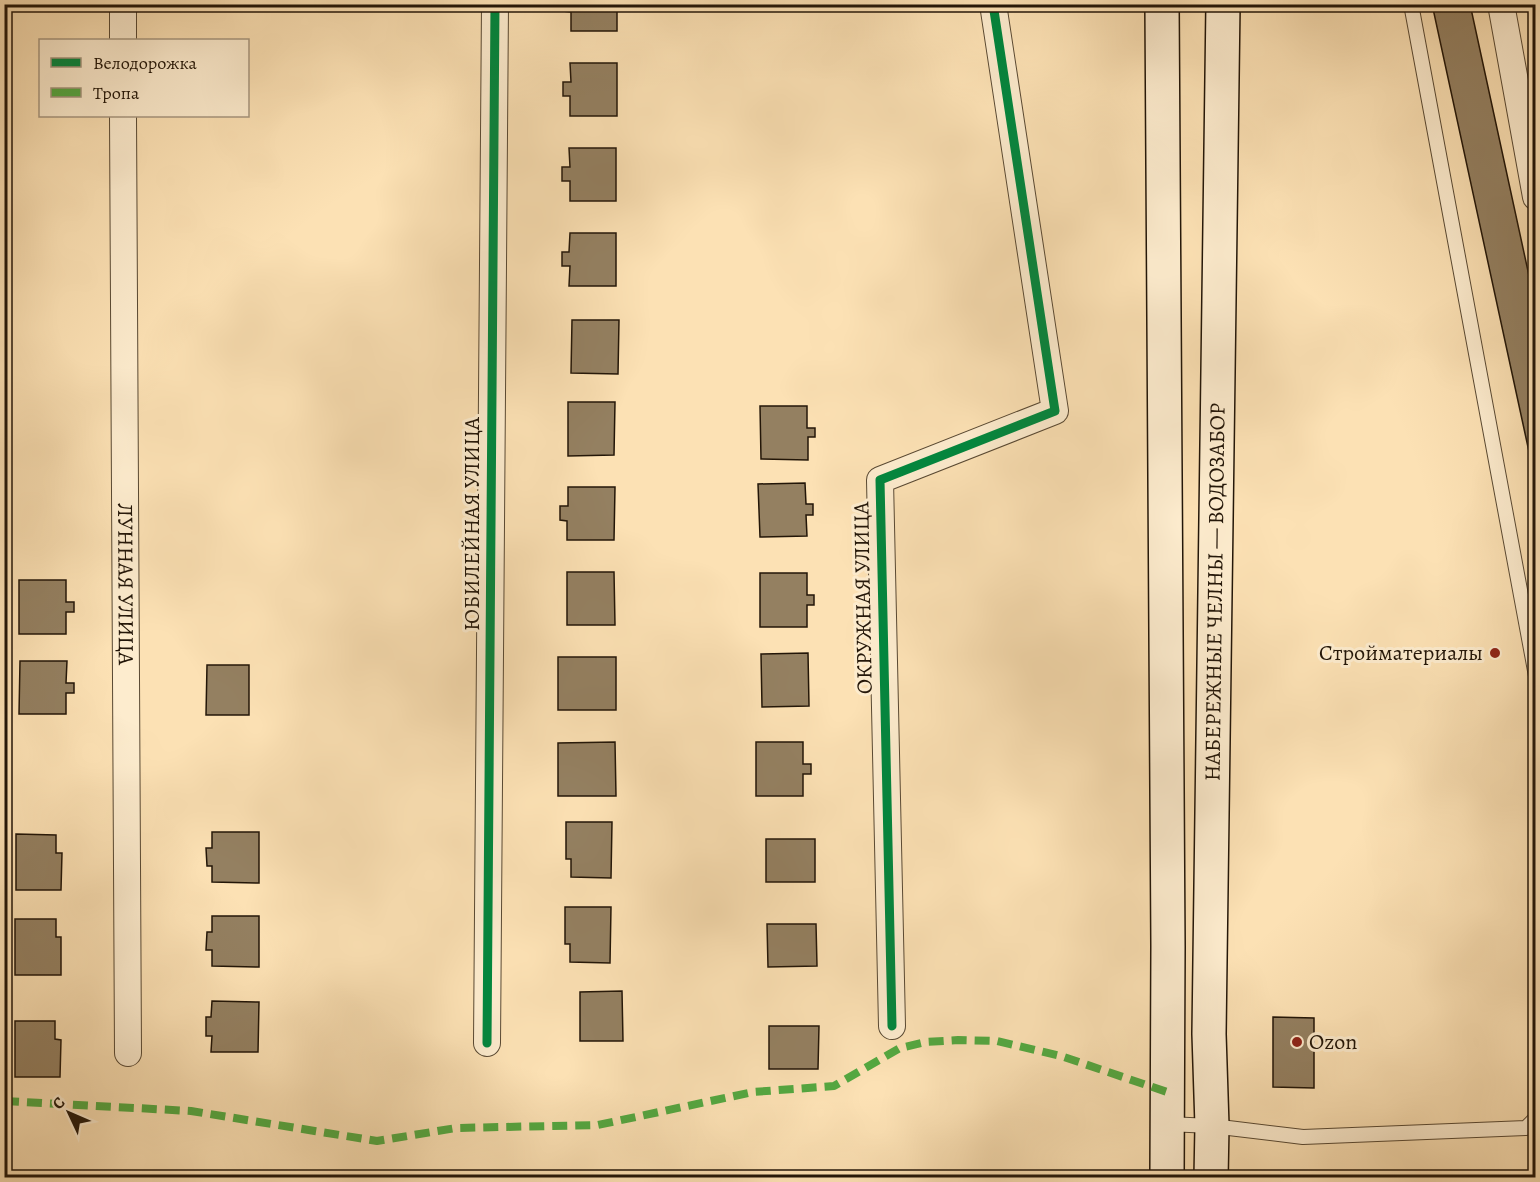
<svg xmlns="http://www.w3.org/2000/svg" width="1540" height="1182" font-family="Alegreya,serif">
<rect width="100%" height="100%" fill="#fce1b4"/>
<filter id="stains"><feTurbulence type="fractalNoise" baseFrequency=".00333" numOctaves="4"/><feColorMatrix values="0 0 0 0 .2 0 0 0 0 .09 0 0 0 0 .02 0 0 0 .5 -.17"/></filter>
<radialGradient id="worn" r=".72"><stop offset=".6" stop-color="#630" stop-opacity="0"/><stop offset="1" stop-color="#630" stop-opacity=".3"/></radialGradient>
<!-- building -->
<g fill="#948061" stroke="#231608" stroke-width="1.5">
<path d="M564,4H617V31H571V12L563,11Z"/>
<path d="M1432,4H1470L1536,308V484Z"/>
<path d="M570,63H617V116H570V96H563V82H571Z"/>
<path d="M569,148H616V201H570V181H562V167H570Z"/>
<path d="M570,233H616V286H569L570,266H562V252H569Z"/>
<path d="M572,320H619L618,374L571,373Z"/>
<path d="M568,402H615L614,455L568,456Z"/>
<path d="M760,406H807V428H815V437H808V460L761,459Z"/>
<path d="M805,483L806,504H813V515H806L807,536L760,537L758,484Z"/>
<path d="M568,487H615L614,540H567V521L560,520V506H568Z"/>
<path d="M567,572H614L615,625H567Z"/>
<path d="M760,573H807V595H814V605H807V627H760Z"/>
<path d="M19,580H66V602H74V612H66V634H19Z"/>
<path d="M808,653L809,706L762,707L761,654Z"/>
<rect x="558" y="657" width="58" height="53"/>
<path d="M20,661H67L66,683H74V693H66V714H19Z"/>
<path d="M207,665H249V715H206Z"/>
<path d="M615,742L616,796H558V743Z"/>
<path d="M756,742H803V764H811V774H803V796H756Z"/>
<path d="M566,822H612L611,878L571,877V859H566Z"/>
<path d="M212,832H259V883L212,882V866H207L206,848H212Z"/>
<path d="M16,834L56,835V853H62L61,890H16Z"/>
<rect x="766" y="839" width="49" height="43"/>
<path d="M565,907H611L610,963L570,962V944H565Z"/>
<path d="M212,916H259V967L212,966V950H206L207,932H212Z"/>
<path d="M15,919H56V937H61V975H15Z"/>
<path d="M767,924H816L817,966L768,967Z"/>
<path d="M622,991L623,1041H580V992Z"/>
<path d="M212,1001L259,1002L258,1052H211L212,1036H206V1017H211Z"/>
<path d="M1273,1017L1314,1018V1088L1273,1087Z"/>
<path d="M15,1021H55V1039L61,1040L60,1077H15Z"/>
<path d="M769,1026H819L818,1069H769Z"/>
</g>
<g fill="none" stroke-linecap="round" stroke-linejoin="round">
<defs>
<g id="service">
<path d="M1411,4L1536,676"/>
<path d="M1167,1124L1212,1126L1303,1137L1526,1128L1536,1118"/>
</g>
<g id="minor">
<path d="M123,4V40"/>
<path d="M1501,4L1536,197"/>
<path id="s1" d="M123,116L128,1053"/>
<path d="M892,1026L880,480L1055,411L993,4"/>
<path d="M487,1043L495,4"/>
</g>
<g id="secondary">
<path d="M1162,4L1168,946L1167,1178"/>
<path id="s2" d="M1211,1178L1212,1126L1209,1034L1223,4"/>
</g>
</defs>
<!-- service casing -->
<use href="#service" stroke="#594933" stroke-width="16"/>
<!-- minor casing -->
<use href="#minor" stroke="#594933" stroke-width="28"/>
<!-- secondary casing -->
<use href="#secondary" stroke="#231608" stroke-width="36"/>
<!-- service -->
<use href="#service" stroke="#fdecce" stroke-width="14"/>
<!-- minor -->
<use href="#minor" stroke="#fdecce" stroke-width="26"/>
<!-- secondary -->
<use href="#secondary" stroke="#fdecce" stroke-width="33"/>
<!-- quiet -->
<path stroke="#53a941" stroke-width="8" stroke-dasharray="15 8" stroke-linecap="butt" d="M4,1101L191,1111L377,1141L456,1128L598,1125L753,1092L834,1086L900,1048L926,1042L958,1040L997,1041L1061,1056L1167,1092"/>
<defs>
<g id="cycleway">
<path d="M892,1026L880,480L1055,411L993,4"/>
<path d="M487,1043L495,4"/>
</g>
</defs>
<!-- cycleway casing -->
<use href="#cycleway" stroke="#fdecce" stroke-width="13"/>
<!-- cycleway -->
<use href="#cycleway" stroke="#00873e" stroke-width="9"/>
</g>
<!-- markers -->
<g fill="#8f2418" stroke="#fdecce" stroke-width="2">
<circle cx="1495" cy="653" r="6"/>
<circle cx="1297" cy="1042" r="6"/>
</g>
<g text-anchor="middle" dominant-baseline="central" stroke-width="6" stroke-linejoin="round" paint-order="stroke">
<!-- street labels -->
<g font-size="22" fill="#231608" stroke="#fdecce">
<text transform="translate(472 524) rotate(-90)">ЮБИЛЕЙНАЯ УЛИЦА</text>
<text stroke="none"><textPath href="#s1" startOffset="468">ЛУННАЯ УЛИЦА</textPath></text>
<text stroke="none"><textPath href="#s2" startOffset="586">НАБЕРЕЖНЫЕ ЧЕЛНЫ — ВОДОЗАБОР</textPath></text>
<text transform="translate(863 598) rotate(-91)">ОКРУЖНАЯ УЛИЦА</text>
</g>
<!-- poi labels -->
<g font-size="22" fill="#231608" stroke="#fdecce" text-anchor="end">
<text x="1483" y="653">Стройматериалы</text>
<text x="1309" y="1042" text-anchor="start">Ozon</text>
</g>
</g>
<!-- margin -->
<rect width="1540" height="1182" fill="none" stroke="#fce1b4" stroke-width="24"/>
<rect x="6" y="6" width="1528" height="1170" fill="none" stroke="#231608" stroke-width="3"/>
<rect x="12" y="12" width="1516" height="1158" fill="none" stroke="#231608" stroke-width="1.5"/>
<!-- legend -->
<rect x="39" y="39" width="210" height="78" fill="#fdecce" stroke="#a6967f" stroke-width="1.5"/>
<rect x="51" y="58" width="30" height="9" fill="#00873e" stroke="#a6967f" stroke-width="1.5"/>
<text x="93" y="69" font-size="18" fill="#231608">Велодорожка</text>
<rect x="51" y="88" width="30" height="9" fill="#53a941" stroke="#a6967f" stroke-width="1.5"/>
<text x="93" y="99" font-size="18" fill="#231608">Тропа</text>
<!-- north arrow -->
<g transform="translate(69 1113) rotate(314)" stroke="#fdecce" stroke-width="4.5" paint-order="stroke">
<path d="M0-4.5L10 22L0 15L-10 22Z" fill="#231608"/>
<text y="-9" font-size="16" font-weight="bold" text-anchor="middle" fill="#231608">С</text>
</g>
<rect width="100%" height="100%" filter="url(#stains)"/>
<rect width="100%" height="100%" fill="url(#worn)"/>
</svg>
